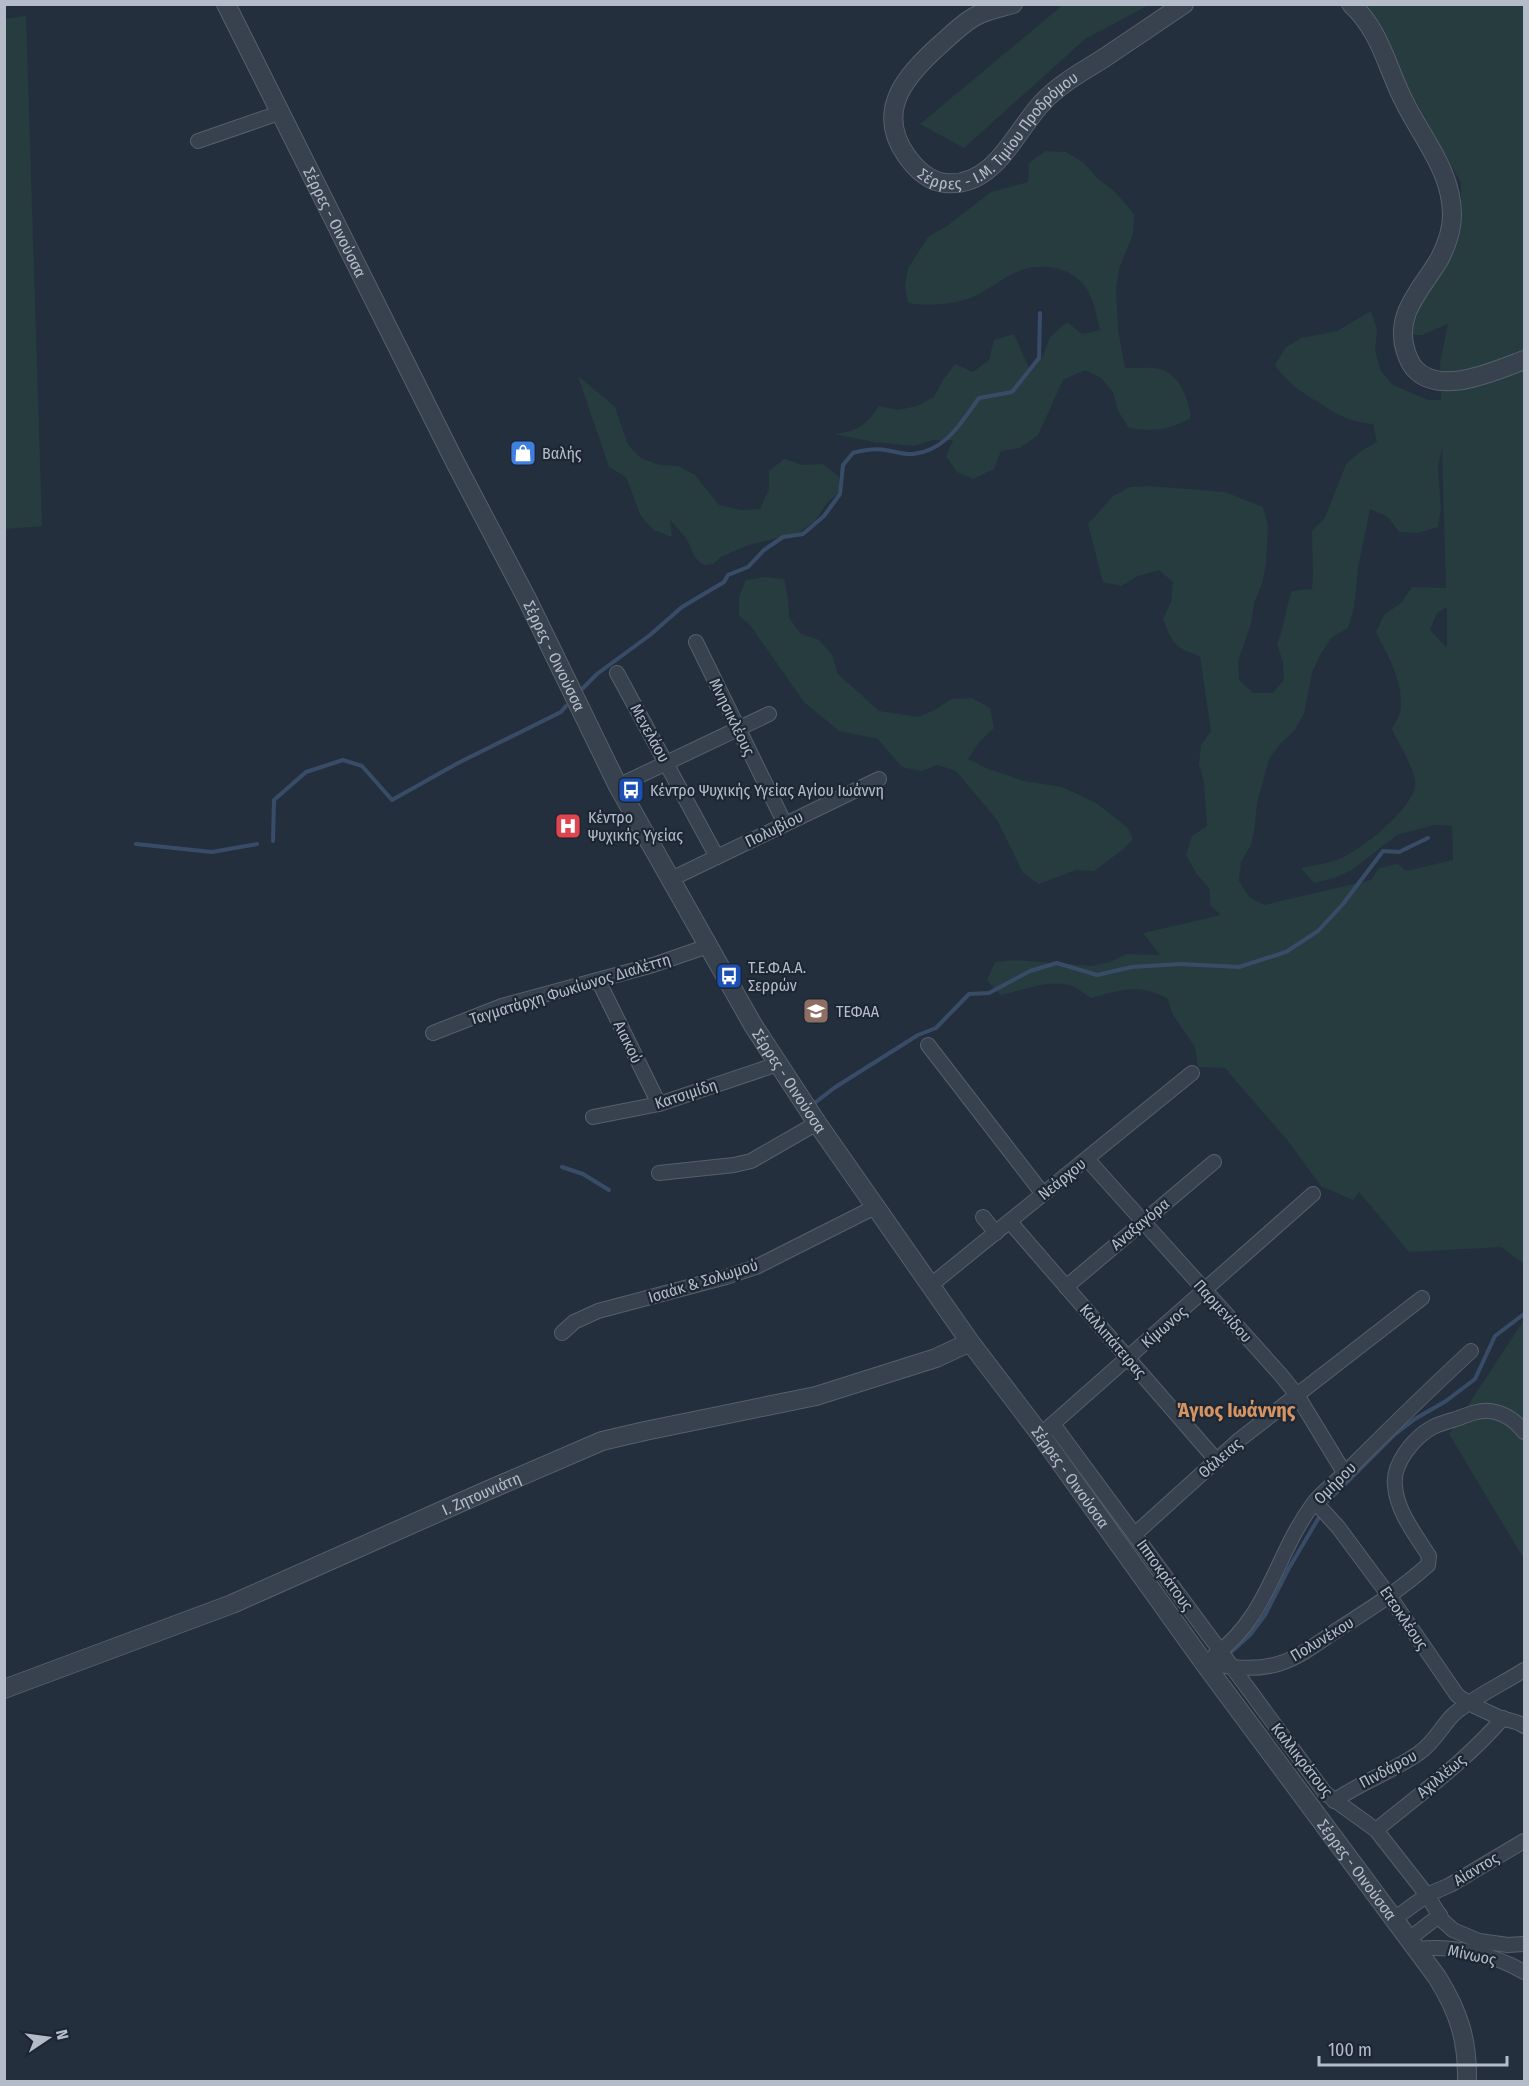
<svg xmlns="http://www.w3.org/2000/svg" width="1529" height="2086" font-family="'Fira Sans Condensed',sans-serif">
<rect width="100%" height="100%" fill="#242f3e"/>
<!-- green -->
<g fill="#263c3f" fill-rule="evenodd">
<path d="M1064,4L1149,5L1085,39L964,148L920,124Z"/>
<path d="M1363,5H1524V1264L1501,1247L1409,1252L1359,1192L1353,1200L1321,1186L1288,1141L1225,1068L1198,1067L1195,1047L1173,1015L1167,998C1136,983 1122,990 1091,998C1086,995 1080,990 1075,987C1050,977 1024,991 1000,995L987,980L995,962L1015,960L1091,966L1110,962L1127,954L1160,955L1143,933L1221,915L1211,906L1209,888L1196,873L1186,855L1192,836L1207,826L1204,783L1199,764L1201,745L1211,731L1200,656C1175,648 1172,643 1163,619L1171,602L1173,582L1159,570L1138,576L1121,586L1103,582L1088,524L1113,496L1130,487L1150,486L1225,492L1263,507L1268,525L1266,564L1262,584L1254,603L1251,624L1238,661L1239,680L1253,693H1273L1284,680L1283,662L1277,644C1285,626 1285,609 1292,591L1312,589C1314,569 1312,551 1312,531L1325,518L1346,464L1361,451L1377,442L1373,424C1349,421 1341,417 1321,404C1299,390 1290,386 1275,365L1285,348L1301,338L1337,331L1371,311L1377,330L1375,351L1381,371L1393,385L1428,400H1441L1440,363L1448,324L1422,335H1412L1413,325L1423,299L1449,259L1458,240L1461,221V183ZM1442,448L1446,588L1412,587L1401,603L1384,615L1376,632C1388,656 1405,684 1400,712C1399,718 1394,724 1392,729C1398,742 1413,767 1415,780C1420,805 1359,852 1337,860C1326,864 1313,865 1301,868L1314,883L1334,878L1352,870L1397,835L1434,825L1452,826L1453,860L1406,871L1398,864L1379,868L1371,880L1264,905L1249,897L1239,881L1241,862L1251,845L1255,826L1257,803L1269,759L1280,744L1295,730L1304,713L1312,673L1320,655L1331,638L1348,628L1354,608L1358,568L1370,509L1388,517L1399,532L1418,533L1438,527L1441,509L1438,467ZM1446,607L1447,608V648L1430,630L1437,613Z"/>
<path d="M26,16L42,526L5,529L4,19Z"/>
<path d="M1045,151L1066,152L1083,162L1097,178L1114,191L1134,214L1133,234L1119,269L1116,288L1118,329L1125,368C1136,369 1153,366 1163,370C1182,378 1188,400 1191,418C1168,430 1155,432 1129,428L1118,411L1113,392L1101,378L1085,370L1063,380L1038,435L1020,448L1001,451L994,469L973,479L957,472L946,456L953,440H933L913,446L874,442L834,434C858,431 866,426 879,406L898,410L917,406L934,397L943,380L955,364L973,372L989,360L994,340L1014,334L1030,370L1043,356L1050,337L1067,322L1082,334L1100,330C1097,319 1095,306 1090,295C1079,268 1044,261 1019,271C1001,278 986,293 967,299C948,305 927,306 908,303L905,286L908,268L929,236L947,226L991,192L1028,182L1029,163Z"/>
<path d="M578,376L615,407L628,445L642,459L660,465L678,466L695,475L719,505L741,510L760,509L769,489V471L784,459L802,465L823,464L838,476L841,490L827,503L815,521L798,533L748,545L721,557L713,564L704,565C692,558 693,550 687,540C682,533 676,526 670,520L672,537L654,530L646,522L640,514L626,477L609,467Z"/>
<path d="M766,577L784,579L788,598L789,618L801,634L819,640L832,655L838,674L879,711L918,717L935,710L951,699L972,698L990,708L994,728L979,742L968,759L986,768L1024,781L1062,787L1096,803L1127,827L1133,839L1125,848L1094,871L1076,870L1039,884L1023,873L997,820L956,771L938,765L921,771L902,767L878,739L839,731L804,702L750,625L739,616V596L746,580Z"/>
<path d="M1524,1320V1559L1449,1434Z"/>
</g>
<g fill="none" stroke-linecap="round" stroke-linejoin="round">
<!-- stream -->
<g stroke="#394c67" stroke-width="4">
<path d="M582,689L597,674L650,635L682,607L724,582L728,575L748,567L764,550L783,537L803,534L824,516L840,494L843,465L853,453C864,450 874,448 885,450C894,451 905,455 913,454C946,451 962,421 979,398L1012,392L1039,358L1040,313"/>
<path d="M273,841L274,800L306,772L343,760L362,766L392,800L458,763L561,712L566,706"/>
<path d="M136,844L212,852L257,844"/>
<path d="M816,1102L834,1088L918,1035L936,1028L969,994L989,993L1030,971L1057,963L1097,975L1132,967L1180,964L1239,967L1286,952L1318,931L1343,904L1383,851L1399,852L1428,838"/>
<path d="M562,1167L583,1174L609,1190"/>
<path d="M1328,1501L1394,1435L1415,1419L1446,1401L1475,1379L1495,1336L1524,1314"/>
<path d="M1230,1653L1250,1635L1265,1615L1289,1568L1318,1519"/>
</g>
<defs>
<g id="minor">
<path d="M198,141L279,113"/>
<path d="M696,642L785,824"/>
<path d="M617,673L717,857"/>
<path d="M618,786L769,714"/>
<path d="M669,880L879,779"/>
<path d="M598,980L659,1104"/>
<path d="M433,1033L502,1006L653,965L708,946"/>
<path d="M928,1045L1043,1194"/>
<path d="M593,1117L659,1104L778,1064"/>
<path d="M1087,1159L1280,1374L1297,1395L1345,1474"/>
<path d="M659,1173L734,1165L751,1161L817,1123"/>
<path d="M983,1217L996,1233"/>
<path d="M1010,1222L1217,1461"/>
<path d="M931,1285L1192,1073"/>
<path d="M1066,1287L1214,1162"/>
<path d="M562,1333L574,1322L598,1311L726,1277L756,1267L875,1207"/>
<path d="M1053,1424L1325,1793L1376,1830L1427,1895L1443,1921L1453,1930L1479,1941L1508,1945L1524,1944"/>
<path d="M1047,1429L1313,1194"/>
<path d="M1315,1502L1338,1527L1390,1597L1457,1695C1467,1704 1484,1710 1496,1716C1506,1721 1516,1720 1524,1726"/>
<path d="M1135,1534L1239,1440L1422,1298"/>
<path d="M1214,1656C1269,1616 1275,1555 1313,1504C1323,1490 1338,1481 1349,1469C1389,1429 1429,1390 1471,1351"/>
<path d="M1204,1663C1229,1667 1253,1671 1278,1664C1298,1658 1317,1644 1334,1632C1367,1611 1399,1591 1428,1565L1429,1556C1416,1535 1397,1512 1395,1486C1392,1464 1414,1437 1433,1427C1441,1423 1450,1421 1459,1418C1469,1414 1479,1410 1490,1411C1505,1413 1515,1420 1524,1432"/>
<path d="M1334,1801C1361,1782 1392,1772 1419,1753C1434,1743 1441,1727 1453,1715C1470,1699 1504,1683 1524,1670"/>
<path d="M1376,1830C1420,1794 1466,1761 1503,1718"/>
<path d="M1394,1919L1427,1895L1450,1885L1524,1841"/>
<path d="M1409,1939L1440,1915"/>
<path d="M1417,1949C1453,1945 1493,1954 1524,1972"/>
</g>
<g id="tertiary">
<path id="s1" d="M226,4L455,462L527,599L618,786L753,1025L817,1123L970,1342L1040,1434L1204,1663L1437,1977C1459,2012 1468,2041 1467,2082"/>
<path id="s2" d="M1013,4C999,8 986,10 974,17C962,24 952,34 942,43C908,73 874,109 906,155C915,168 927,181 945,183C994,188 1014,133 1042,103C1058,85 1083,71 1104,58C1131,40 1157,22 1184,4"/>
<path d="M1351,4C1381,31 1387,69 1405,103C1423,139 1452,172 1452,215C1452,230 1447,244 1440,258C1423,288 1393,314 1406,352C1408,358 1410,363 1414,368C1439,397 1495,371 1524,360"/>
<path id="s3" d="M4,1689L232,1604L484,1492L602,1441L645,1431L816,1396L936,1358L970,1342"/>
</g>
</defs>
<!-- minor casing -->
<use href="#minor" stroke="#565f6c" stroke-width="16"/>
<!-- tertiary casing -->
<use href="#tertiary" stroke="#565f6c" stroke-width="20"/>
<!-- minor -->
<use href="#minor" stroke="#38414e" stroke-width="14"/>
<!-- tertiary -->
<use href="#tertiary" stroke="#38414e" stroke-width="18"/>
</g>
<!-- icons -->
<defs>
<symbol id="shop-square" viewBox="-11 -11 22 22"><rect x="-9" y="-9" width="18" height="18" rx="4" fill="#3f7fe0" stroke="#1d2633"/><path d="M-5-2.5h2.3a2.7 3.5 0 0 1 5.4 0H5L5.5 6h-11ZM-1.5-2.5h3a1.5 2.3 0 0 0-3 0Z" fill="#fff"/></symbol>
<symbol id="bus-square" viewBox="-11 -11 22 22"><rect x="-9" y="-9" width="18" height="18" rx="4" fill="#1a4fb4" stroke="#1d2633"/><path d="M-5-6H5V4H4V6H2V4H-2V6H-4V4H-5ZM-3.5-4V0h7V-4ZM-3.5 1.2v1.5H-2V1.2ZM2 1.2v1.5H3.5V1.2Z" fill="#fff"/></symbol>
<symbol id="hospital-square" viewBox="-11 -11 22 22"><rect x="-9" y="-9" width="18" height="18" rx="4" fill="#e0444e" stroke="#1d2633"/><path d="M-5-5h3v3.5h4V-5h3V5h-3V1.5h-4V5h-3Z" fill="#fff"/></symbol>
<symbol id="university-square" viewBox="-11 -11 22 22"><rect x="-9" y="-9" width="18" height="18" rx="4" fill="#8d6e63" stroke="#1d2633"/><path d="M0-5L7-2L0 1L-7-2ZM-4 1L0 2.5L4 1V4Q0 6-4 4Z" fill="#fff"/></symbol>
</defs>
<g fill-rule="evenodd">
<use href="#shop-square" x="508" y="438" width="30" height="30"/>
<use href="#bus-square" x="616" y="775" width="30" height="30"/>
<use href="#hospital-square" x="553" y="811" width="30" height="30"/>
<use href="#bus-square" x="714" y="961" width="30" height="30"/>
<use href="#university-square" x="801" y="996" width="30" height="30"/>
</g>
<g text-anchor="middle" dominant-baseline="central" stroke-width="4.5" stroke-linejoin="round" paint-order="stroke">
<!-- street labels -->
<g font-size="16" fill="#b4bcc9" stroke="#1d2633">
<text stroke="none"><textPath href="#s2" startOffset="338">Σέρρες - Ι.Μ. Τιμίου Προδρόμου</textPath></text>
<text stroke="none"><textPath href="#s1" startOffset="244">Σέρρες - Οινούσσα</textPath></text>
<text stroke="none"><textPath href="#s1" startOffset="730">Σέρρες - Οινούσσα</textPath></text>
<text transform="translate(732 717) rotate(64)">Μνησικλέους</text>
<text transform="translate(650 733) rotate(61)">Μενελάου</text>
<text transform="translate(774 829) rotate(-26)">Πολυβίου</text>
<text transform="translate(570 989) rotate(-17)">Ταγματάρχη Φωκίωνος Διαλέττη</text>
<text transform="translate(628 1042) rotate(64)">Αιακού</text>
<text stroke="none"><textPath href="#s1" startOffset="1216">Σέρρες - Οινούσσα</textPath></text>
<text transform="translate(686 1094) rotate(-18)">Κατσιμίδη</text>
<text transform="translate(1062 1179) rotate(-39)">Νεάρχου</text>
<text transform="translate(1140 1224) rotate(-40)">Αναξαγόρα</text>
<text transform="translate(703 1281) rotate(-17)">Ισαάκ &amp; Σολωμού</text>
<text transform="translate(1223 1311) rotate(48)">Παρμενίδου</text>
<text transform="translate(1164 1327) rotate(-41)">Κίμωνος</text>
<text transform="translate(1113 1341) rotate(49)">Καλλιπάτειρας</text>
<text transform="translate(1220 1458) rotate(-41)">Θάλειας</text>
<text stroke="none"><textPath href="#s1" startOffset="1702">Σέρρες - Οινούσσα</textPath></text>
<text transform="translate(1335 1483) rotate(-45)">Ομήρου</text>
<text stroke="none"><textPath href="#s3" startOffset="516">Ι. Ζητουνιάτη</textPath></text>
<text transform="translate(1165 1575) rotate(54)">Ιπποκράτους</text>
<text transform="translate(1404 1618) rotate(56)">Ετεοκλέους</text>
<text transform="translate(1322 1639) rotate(-31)">Πολυνέκου</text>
<text transform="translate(1302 1760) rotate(52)">Καλλικράτους</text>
<text transform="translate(1388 1769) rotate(-28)">Πινδάρου</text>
<text transform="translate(1441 1776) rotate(-40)">Αχιλλέως</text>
<text transform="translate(1476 1869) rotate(-31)">Αίαντος</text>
<text stroke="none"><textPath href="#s1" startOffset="2188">Σέρρες - Οινούσσα</textPath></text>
<text transform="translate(1472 1955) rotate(12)">Μίνωος</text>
</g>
<!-- poi labels -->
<g font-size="16" fill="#b4bcc9" stroke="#1d2633" text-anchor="start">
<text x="542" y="453">Βαλής</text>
<text x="650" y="790">Κέντρο Ψυχικής Υγείας Αγίου Ιωάννη</text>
<text x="588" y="817">Κέντρο<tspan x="588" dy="18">Ψυχικής Υγείας</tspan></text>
<text x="748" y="967">Τ.Ε.Φ.Α.Α.<tspan x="748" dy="18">Σερρών</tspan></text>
<text x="836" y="1011">ΤΕΦΑΑ</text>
</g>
<!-- quarter labels -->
<g font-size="20" font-weight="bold" fill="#d59563" stroke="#1d2633">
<text x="1236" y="1410">Άγιος Ιωάννης</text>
</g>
</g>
<!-- border -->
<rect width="1529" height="2086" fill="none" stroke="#b4bcc9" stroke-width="12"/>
<!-- north arrow -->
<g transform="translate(48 2038) rotate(77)" stroke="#1d2633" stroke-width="4.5" paint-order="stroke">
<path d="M0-4.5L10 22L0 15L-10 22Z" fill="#b4bcc9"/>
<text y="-9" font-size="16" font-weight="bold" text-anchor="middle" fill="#b4bcc9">N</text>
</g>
<!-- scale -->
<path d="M1319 2056v9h188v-9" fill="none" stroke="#b4bcc9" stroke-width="3"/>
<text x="1328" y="2056" font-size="18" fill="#b4bcc9" stroke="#1d2633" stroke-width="4.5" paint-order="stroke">100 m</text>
</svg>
